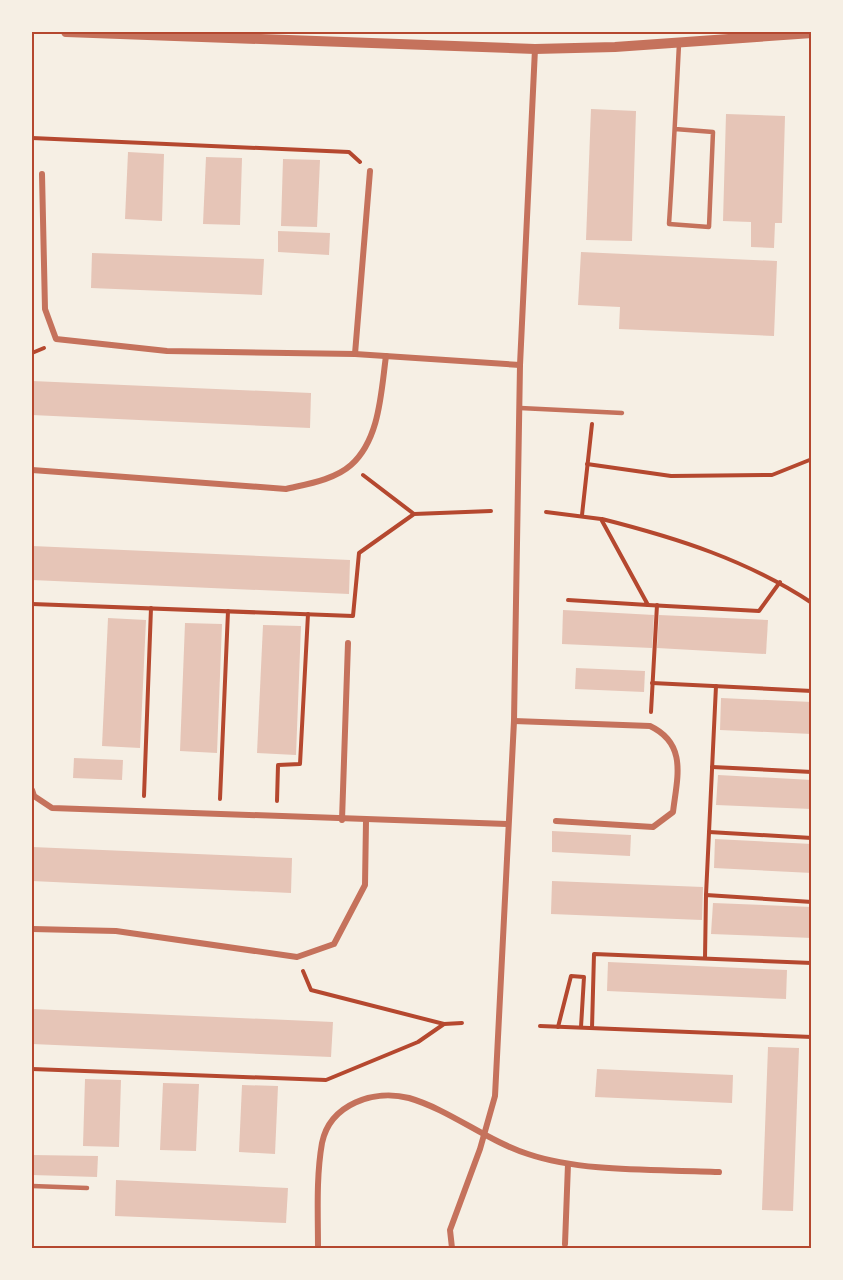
<svg xmlns="http://www.w3.org/2000/svg" width="843" height="1280" font-family="'Varela Round',sans-serif">
<rect width="100%" height="100%" fill="#f6efe4"/>
<!-- building -->
<g fill="#e6c5b7">
<path d="M591,109L636,111L632,241L586,240Z"/>
<path d="M726,114L785,116L782,223H775L774,248L751,247V222L723,221Z"/>
<path d="M128,152L164,154L162,221L125,219Z"/>
<path d="M206,157L242,158L240,225L203,224Z"/>
<path d="M283,159L320,160L317,227L281,226Z"/>
<path d="M278,231L330,233L329,255L278,252Z"/>
<path d="M581,252L777,261L774,336L619,329L620,307L578,305Z"/>
<path d="M92,253L264,259L262,295L91,288Z"/>
<path d="M32,381L311,393L310,428L32,415Z"/>
<path d="M32,546L350,560L349,594L32,580Z"/>
<path d="M563,610L654,615L652,648L562,644Z"/>
<path d="M659,615L768,620L766,654L657,648Z"/>
<path d="M108,618L146,620L140,748L102,746Z"/>
<path d="M185,623L222,624L217,753L180,751Z"/>
<path d="M263,625L301,626L296,755L257,753Z"/>
<path d="M576,668L645,671L644,692L575,689Z"/>
<path d="M721,698L812,702V734L720,730Z"/>
<path d="M74,758L123,760L122,780L73,778Z"/>
<path d="M718,775L812,780V809L716,805Z"/>
<path d="M552,831L631,835L630,856L552,852Z"/>
<path d="M715,839L812,844V873L714,868Z"/>
<path d="M32,847L292,858L291,893L32,881Z"/>
<path d="M552,881L703,887L702,920L551,914Z"/>
<path d="M713,903L812,907V938L711,934Z"/>
<path d="M608,962L787,970L786,999L607,991Z"/>
<path d="M32,1009L333,1022L331,1057L32,1044Z"/>
<path d="M768,1047L799,1048L793,1211L762,1210Z"/>
<path d="M597,1069L733,1075L732,1103L595,1097Z"/>
<path d="M85,1079L121,1080L119,1147L83,1146Z"/>
<path d="M163,1083L199,1084L196,1151L160,1150Z"/>
<path d="M242,1085L278,1086L275,1154L239,1152Z"/>
<path d="M32,1155L98,1156L97,1177L32,1175Z"/>
<path d="M116,1180L288,1188L286,1223L115,1216Z"/>
</g>
<g fill="none" stroke-linecap="round" stroke-linejoin="round">
<!-- path -->
<g stroke="#b5482f" stroke-width="4">
<path d="M32,138L349,152L360,162"/>
<path d="M32,353L44,348"/>
<path d="M587,464L671,476L772,475L812,459"/>
<path d="M363,475L414,514L491,511"/>
<path d="M546,512L601,519L648,605L568,600"/>
<path d="M582,515L592,424"/>
<path d="M602,519C677,538 747,560 812,603"/>
<path d="M32,604L353,616L359,553L414,514"/>
<path d="M648,605L759,611L780,582"/>
<path d="M652,683L812,691"/>
<path d="M651,712L657,605"/>
<path d="M712,767L812,772"/>
<path d="M144,796L151,608"/>
<path d="M220,799L228,611"/>
<path d="M277,801L278,765L300,764L308,614"/>
<path d="M709,832L812,838"/>
<path d="M706,895L716,686"/>
<path d="M705,958L706,895L812,902"/>
<path d="M303,971L311,990L444,1024L462,1023"/>
<path d="M540,1026L812,1037"/>
<path d="M558,1027L571,976L584,977L581,1027"/>
<path d="M592,1028L594,954L812,963"/>
<path d="M32,1069L326,1080L418,1042L444,1024"/>
</g>
<!-- service -->
<g stroke="#c5725c" stroke-width="4.5">
<path d="M675,129L713,132L709,227L669,224C673,164 676,104 679,44"/>
<path d="M520,408L622,413"/>
<path d="M32,1186L87,1188"/>
</g>
<!-- minor -->
<g stroke="#c5725c" stroke-width="6">
<path d="M42,174L45,309L56,339L167,351L355,354L520,365"/>
<path d="M355,354L370,171"/>
<path d="M32,470L286,489C307,484 334,480 351,465C380,439 381,392 386,356"/>
<path d="M514,721L650,726C688,744 677,778 673,812L653,827L556,821"/>
<path d="M32,790L34,796L52,808L507,824"/>
<path d="M342,820L348,643"/>
<path d="M32,929L116,931L297,957L334,944L365,885L366,821"/>
<path d="M565,1244L568,1164"/>
<path d="M318,1248C318,1214 316,1177 322,1143C330,1104 374,1089 409,1098C450,1110 487,1141 528,1154C584,1173 660,1169 719,1172"/>
<path d="M452,1248L450,1230L480,1149L495,1096L514,721L520,365L535,49"/>
</g>
<!-- tertiary -->
<path stroke="#c5725c" stroke-width="10" d="M66,32L535,49L615,47L812,33"/>
</g>
<!-- border -->
<rect width="843" height="1280" fill="none" stroke="#f6efe4" stroke-width="66"/>
<rect x="33" y="33" width="777" height="1214" fill="none" stroke="#b5482f" stroke-width="2"/>
</svg>
